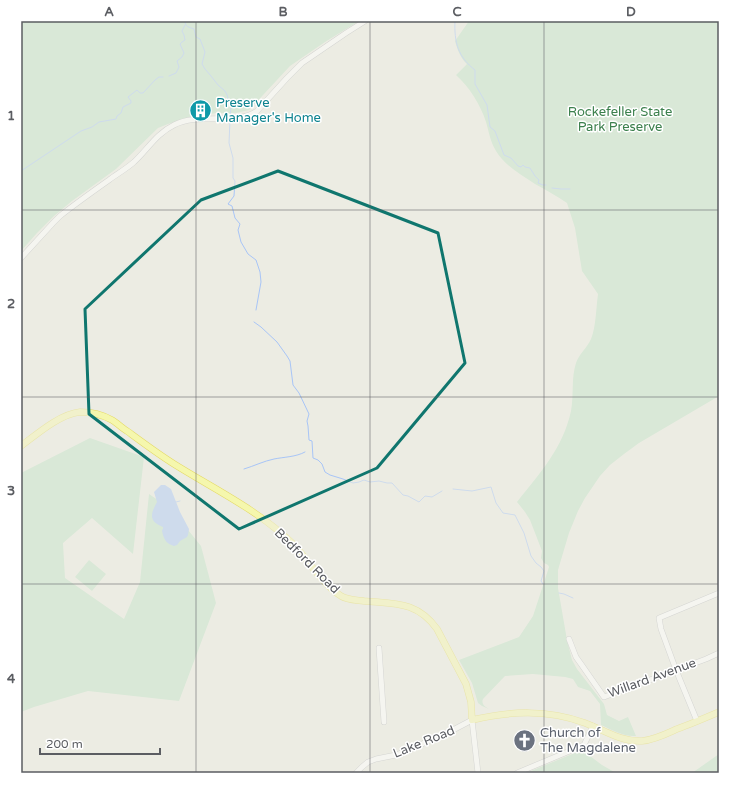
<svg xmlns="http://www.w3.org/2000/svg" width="740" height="794" font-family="'Varela Round',sans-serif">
<rect width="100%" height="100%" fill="#ecece3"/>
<!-- green -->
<g fill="#c1e2c8">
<path d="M21,21H359L325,42L290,66L249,110L236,113H216L188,118L168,124L158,128L116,169L72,201L54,216L37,233L21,251Z"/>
<path d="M469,21H719V396L639,443L624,454L610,465L600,476L585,498L578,511L569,533L558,570V588L567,640L572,660L577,669L604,704L607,715L619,721L628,717L636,736C624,737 612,730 601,725L600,704L590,691L578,687L573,679L565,677L533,674L505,676L483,699C481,704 485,707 489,709L482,706L478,703L472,683L459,660L519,637L533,616L549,567L548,565L544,563L541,558L542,551L530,520L525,512L517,502C540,473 563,448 571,411C574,395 571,378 576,363C579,354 587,348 591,339C596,327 596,308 598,294L582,271L575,228L567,203C557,196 546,190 535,184C520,174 505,166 496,151C490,141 489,132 486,122C480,104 470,88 456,75L467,64C461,59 457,49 455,41Z"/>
<path d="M90,438L144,457L133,554L92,518L63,543L65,578L124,619L140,582L149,494L171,509L201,546L216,603L179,701L88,691L34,707L21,712V473Z"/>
<path d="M89,560L106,574L92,591L75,577Z"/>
<path d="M582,750L602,765L616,773H526Z"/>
<path d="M719,754V773H692Z"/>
</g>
<!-- water -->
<path fill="#a8c5f7" d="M161,485H165L171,489L180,512L189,529L188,535L187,537L180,541L177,545L174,546C166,544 163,538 162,530L163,529V527C149,521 150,515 157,502L154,492Z"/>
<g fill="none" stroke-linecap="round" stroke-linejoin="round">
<!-- stream -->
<g stroke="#a8c5f7" stroke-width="1">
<path d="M185,21C185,27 189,27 194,29L196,37L200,39L205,52L202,64L205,69L211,76L218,85L225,91L227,95L231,107L230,117"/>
<path d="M455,21C454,42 458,57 475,70V84L487,105L490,127L495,131L504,155L511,158L518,166L521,167L523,165L525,167L530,168L535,176L539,180L538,183L543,185H546"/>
<path d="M169,76L176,73L179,67L177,61L182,57L184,53L180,44L182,42L185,40L184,35L182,31L185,25"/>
<path d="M230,120L229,143L233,158V178L235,181L234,196L228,204L232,206L235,218L240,224L238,230L241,242L248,254L256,260L260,272L261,282L256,310"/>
<path d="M21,171L81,131L92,127L99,122L116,119L117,116L121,113L123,107L131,103V101L128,97L137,90L140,93H143L155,80L159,77H163"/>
<path d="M552,188L561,189H570"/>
<path d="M254,322L261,327L277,342L287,356L290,361L293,385L299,393L309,414L307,421L308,426L309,440L312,441L313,458L318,460L322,464L325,472L330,475L343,479L353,483L359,482L364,480L370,482L379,481L387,483H392L403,495L408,496L419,502L425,496L432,497L442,491"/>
<path d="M244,469C254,466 264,461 274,459C284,457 296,457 305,452"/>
<path d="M453,489L472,491L491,487L496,503L503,513L515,515L524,533L531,556L536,563L541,567L544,571L541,581L543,584"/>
<path d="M176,502L180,501"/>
<path d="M559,593L564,594L573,598"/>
</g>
<defs>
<g id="minor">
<path d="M21,258L53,223L60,216C75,204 92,192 109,180C117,174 126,169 134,162C147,150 157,133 174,125C199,112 235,126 257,111L287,78L302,63L346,33L365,21"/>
<path d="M569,639L576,657L581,664L604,697L706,659L719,653"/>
<path d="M379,648L384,722"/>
<path d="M697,721L676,670L661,629L659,618L719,593"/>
<path d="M356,773L362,767L368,762L376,759L396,755L411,749L453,730L472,720L478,773"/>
<path d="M517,773L584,745L593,726"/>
</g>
<path id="major" d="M21,446C37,434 60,414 80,412C91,412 103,415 112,420C117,423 122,428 127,431C142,442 158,454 174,464C214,489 258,510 292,543C308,559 322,584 341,596C347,600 357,600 364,601C395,604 417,601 437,629L466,684L471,702L472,720C510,711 547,709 585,723C604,730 621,742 642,741C654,740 666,734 677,729C691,724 705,718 719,712"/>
</defs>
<!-- minor casing -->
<use href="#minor" stroke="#b8b9be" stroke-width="6"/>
<!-- major casing -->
<use href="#major" stroke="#e4d964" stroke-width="7"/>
<!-- minor -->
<use href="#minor" stroke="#fff" stroke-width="5"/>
<!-- major -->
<use href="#major" stroke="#f5f7ad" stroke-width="6"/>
</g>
<!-- marked area -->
<path d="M0 0H740V794H0ZM278,171L438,233L465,363L377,468L239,529L89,414L85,309L201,200Z" fill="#ecece3" fill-opacity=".55" fill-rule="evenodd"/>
<path fill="none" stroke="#0f766e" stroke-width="3" stroke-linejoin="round" d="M278,171L438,233L465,363L377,468L239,529L89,414L85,309L201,200Z"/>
<!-- grid -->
<path fill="none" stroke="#5b5d62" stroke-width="1" stroke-opacity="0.55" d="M196,21V773M370,21V773M544,21V773M21,210H719M21,397H719M21,584H719"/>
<!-- icons -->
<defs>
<symbol id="building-disc" viewBox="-11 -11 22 22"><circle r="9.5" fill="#0f9aa8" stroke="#fff"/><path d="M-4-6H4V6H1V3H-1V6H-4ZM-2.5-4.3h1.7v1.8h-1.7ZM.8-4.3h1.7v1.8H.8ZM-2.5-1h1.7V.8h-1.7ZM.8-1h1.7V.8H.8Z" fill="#fff"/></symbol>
<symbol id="church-disc" viewBox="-11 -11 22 22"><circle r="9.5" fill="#6b7280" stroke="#fff"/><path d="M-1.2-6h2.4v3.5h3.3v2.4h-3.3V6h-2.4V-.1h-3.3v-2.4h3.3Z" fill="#fff"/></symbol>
</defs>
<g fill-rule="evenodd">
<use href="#building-disc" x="188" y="98" width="25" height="25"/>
<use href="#church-disc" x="512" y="728" width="25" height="25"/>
</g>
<g text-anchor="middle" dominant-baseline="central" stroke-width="3" stroke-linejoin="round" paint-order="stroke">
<!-- culture labels -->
<g font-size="13" fill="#0d838f" stroke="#fff" text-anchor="start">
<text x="216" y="103">Preserve<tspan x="216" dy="15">Manager's Home</tspan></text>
</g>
<!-- park labels -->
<g font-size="13" fill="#3c804d" stroke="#fff">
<text x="620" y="112">Rockefeller State<tspan x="620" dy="15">Park Preserve</tspan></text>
</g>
<!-- street labels -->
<g font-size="13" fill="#5b5d62" stroke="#fff">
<text transform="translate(307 561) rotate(45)">Bedford Road</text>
<text transform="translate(652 678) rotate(-20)">Willard Avenue</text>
<text transform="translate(424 742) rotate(-22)">Lake Road</text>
</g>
<!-- worship labels -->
<g font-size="13" fill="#5b616d" stroke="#fff" text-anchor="start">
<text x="540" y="733">Church of<tspan x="540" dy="15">The Magdalene</tspan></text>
</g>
</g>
<!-- border -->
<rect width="740" height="794" fill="none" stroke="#ffffff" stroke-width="44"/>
<!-- scale -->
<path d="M40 748v6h120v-6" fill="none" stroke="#5b5d62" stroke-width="2"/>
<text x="46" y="748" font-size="12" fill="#5b5d62" stroke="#ffffff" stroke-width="3" paint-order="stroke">200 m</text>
<rect x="22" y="22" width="696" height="750" fill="none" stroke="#5b5d62" stroke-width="1.5"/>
<g font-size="13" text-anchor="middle" font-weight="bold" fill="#5b5d62">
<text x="109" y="16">A</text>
<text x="283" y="16">B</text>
<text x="457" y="16">C</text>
<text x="631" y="16">D</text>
<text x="11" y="120">1</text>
<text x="11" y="308">2</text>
<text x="11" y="495">3</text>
<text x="11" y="683">4</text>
</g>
</svg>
